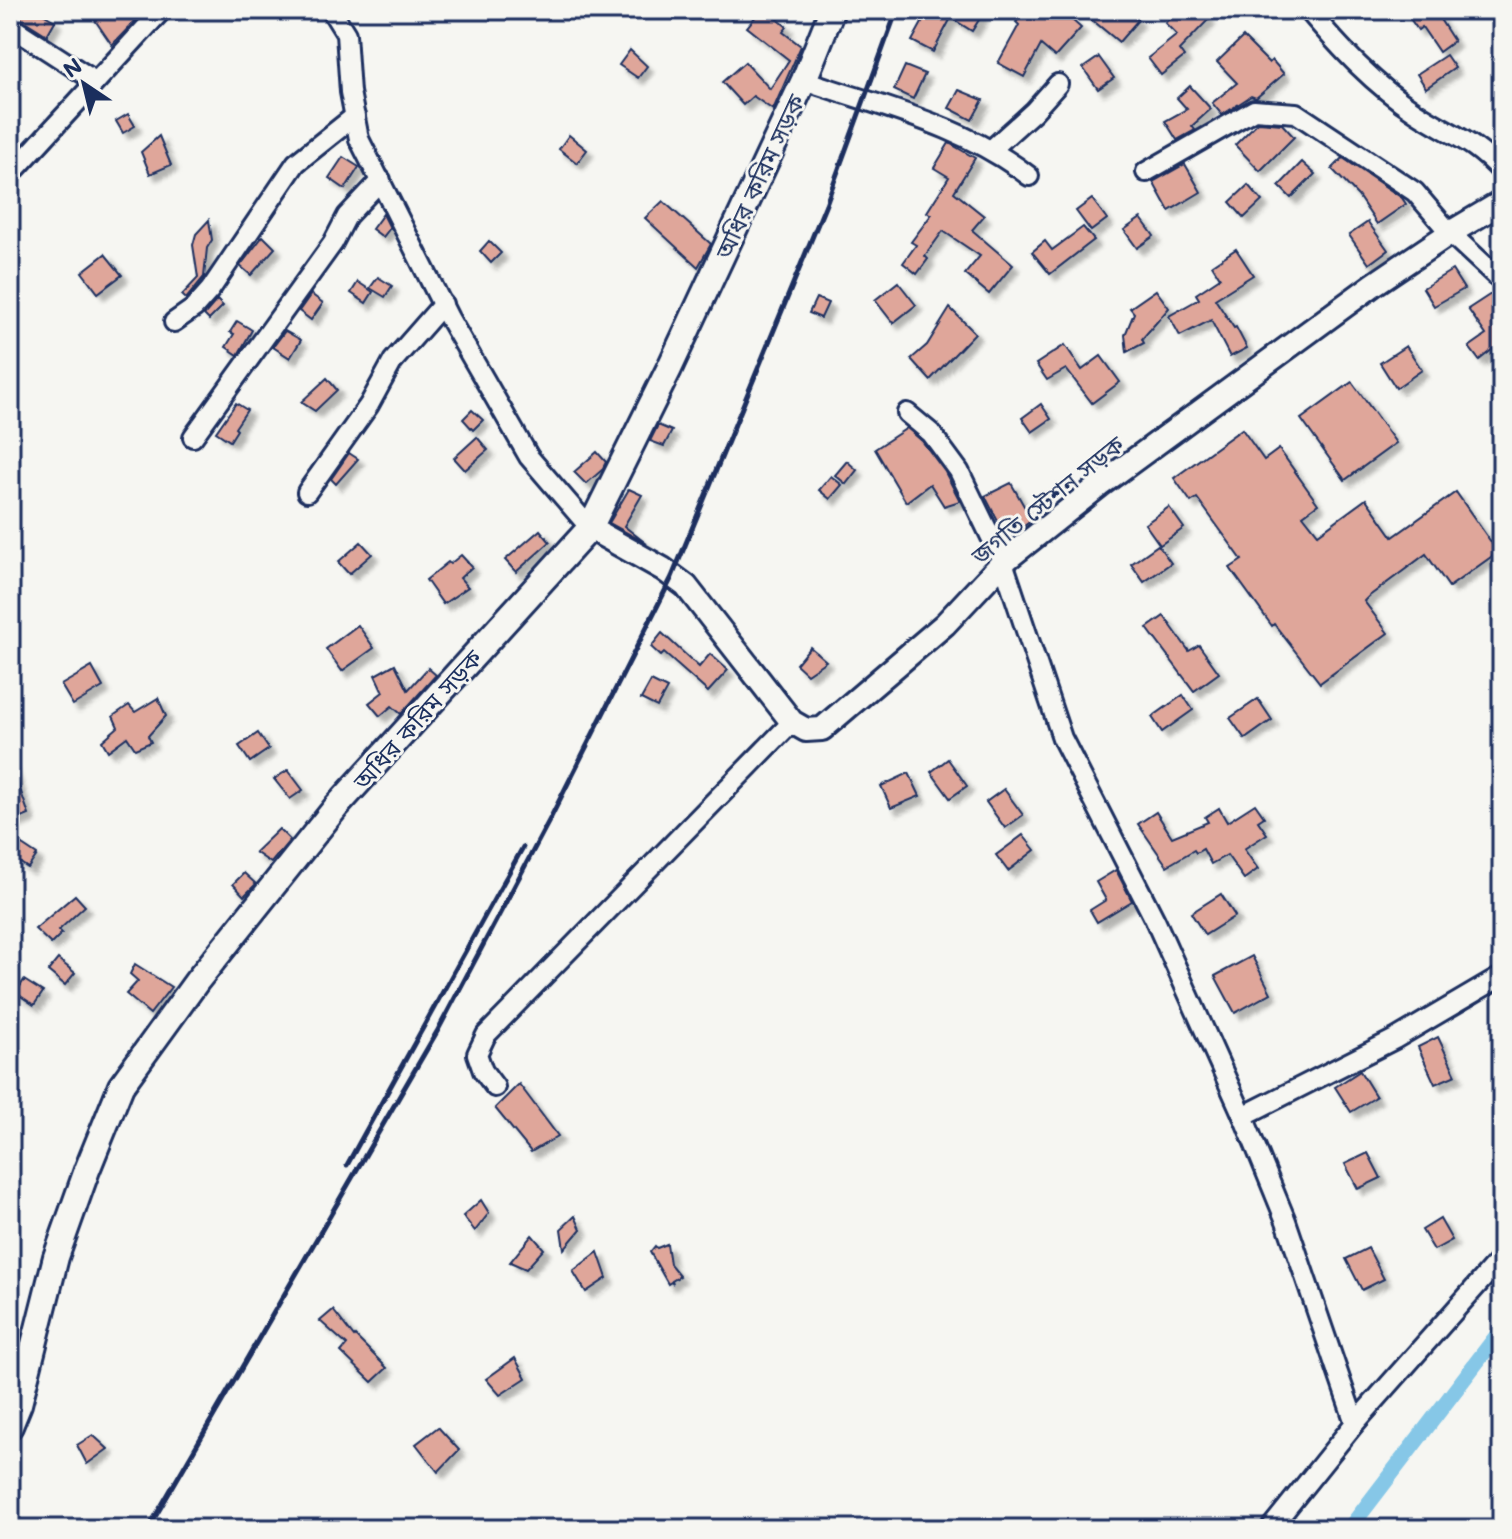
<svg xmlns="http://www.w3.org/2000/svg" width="1512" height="1539" font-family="Mali,'Noto Sans Bengali',sans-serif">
<defs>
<filter id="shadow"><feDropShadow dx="6" dy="6" stdDeviation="2" flood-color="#0004"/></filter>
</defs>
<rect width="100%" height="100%" fill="#f6f6f2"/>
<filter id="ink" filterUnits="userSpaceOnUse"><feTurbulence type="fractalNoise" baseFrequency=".0125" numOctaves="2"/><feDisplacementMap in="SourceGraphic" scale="16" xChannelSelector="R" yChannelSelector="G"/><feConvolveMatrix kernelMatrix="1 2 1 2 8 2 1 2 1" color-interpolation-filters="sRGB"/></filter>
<g filter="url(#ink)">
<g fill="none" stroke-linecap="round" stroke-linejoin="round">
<!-- canal -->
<path stroke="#86c7e7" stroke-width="16" d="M1349,1529L1502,1329"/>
</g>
<!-- building -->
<g fill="#dfa69a" stroke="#1b2f5e" stroke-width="2" filter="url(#shadow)">
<path d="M24,10H36L55,21L47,35L20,18Z"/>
<path d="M88,10H133L138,18L112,45Z"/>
<path d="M761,10H767L787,27L783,32L801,46L773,110L753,96L743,105L722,82L745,62L770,89L789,60L747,27Z"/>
<path d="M929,10H985L972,31L951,18L933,52L912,41Z"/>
<path d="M1028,10H1061L1081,28L1055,57L1041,45L1024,77L998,63L1019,25L1016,22Z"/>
<path d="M1080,10H1127L1138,20L1119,42Z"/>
<path d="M1178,10H1193L1199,16L1204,13L1209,19L1179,50L1184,57L1161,75L1148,58L1177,35L1165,23Z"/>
<path d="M1404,10H1434L1454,41L1439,52L1422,27L1418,30Z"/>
<path d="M1243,37L1269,63L1272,60L1284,74L1256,98L1251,96L1222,115L1212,103L1237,83L1217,62Z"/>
<path d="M630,50L647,66L638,78L619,65Z"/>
<path d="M1446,55L1455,68L1426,88L1417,74Z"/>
<path d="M1099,57L1114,78L1098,89L1083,68Z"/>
<path d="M905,66L925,74L913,99L894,90Z"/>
<path d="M1190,86L1211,109L1192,126L1195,130L1177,140L1165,121L1187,109L1177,98Z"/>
<path d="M959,90L983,100L972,120L949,108Z"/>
<path d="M128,114L135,126L123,133L116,121Z"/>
<path d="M1258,122L1282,124L1294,137L1260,171L1235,145Z"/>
<path d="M569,135L587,150L577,163L559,149Z"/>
<path d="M159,136L171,165L150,174L141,152Z"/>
<path d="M949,143L975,158L954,192L984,216L972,230L1013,265L989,294L965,274L980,256L943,231L925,256L928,259L917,274L903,263L916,245L911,242L931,215L927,212L949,177L934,168Z"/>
<path d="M343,157L359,167L345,189L329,178Z"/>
<path d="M1343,158L1402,198L1406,204L1377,224L1358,196L1332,169Z"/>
<path d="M1302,162L1315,174L1291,198L1279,186Z"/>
<path d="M1185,164L1201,192L1169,211L1153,182Z"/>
<path d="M1248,185L1262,201L1244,218L1230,202Z"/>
<path d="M1092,199L1107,219L1091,231L1076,211Z"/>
<path d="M663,201L711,244L698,267L645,218Z"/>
<path d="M383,214L390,228L383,237L372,229Z"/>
<path d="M1141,218L1154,236L1137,248L1124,230Z"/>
<path d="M209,220L212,240L207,248L204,277L186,299L182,295L198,278L193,245L196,234Z"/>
<path d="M1368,222L1388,250L1369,264L1349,235Z"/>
<path d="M1083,227L1094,240L1050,274L1032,252L1045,241L1052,250Z"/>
<path d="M263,236L275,248L251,275L240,266Z"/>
<path d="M489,241L501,253L491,263L480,251Z"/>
<path d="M1236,249L1253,275L1215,299L1234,328L1236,327L1247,348L1230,357L1211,320L1180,336L1169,316L1199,299L1196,294L1220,278L1212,265Z"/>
<path d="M105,254L122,275L98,293L82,272Z"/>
<path d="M1452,270L1464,289L1434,306L1423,288Z"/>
<path d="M378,277L392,286L385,297L370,288Z"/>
<path d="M358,282L373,292L366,303L351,293Z"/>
<path d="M898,282L916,305L893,323L875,300Z"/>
<path d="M1156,290L1169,308L1142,339L1144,343L1127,352L1125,335L1134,313L1130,308Z"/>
<path d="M1497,290L1502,296V342L1479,360L1469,347L1486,335L1468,309Z"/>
<path d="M311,294L323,303L311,320L299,311Z"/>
<path d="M816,298L828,303L821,318L809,313Z"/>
<path d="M217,300L223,306L209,320L204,315Z"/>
<path d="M950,308L975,333L930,380L911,359L927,345Z"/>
<path d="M237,321L252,330L238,355L226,347L234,334L230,332Z"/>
<path d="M285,331L301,340L290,358L273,347Z"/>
<path d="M1065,345L1082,370L1101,356L1120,382L1092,403L1066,369L1047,380L1036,364Z"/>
<path d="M1406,346L1422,370L1396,388L1380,363Z"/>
<path d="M327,378L337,390L315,411L301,402Z"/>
<path d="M1352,382L1396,443L1345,480L1301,419Z"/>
<path d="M236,403L247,410L235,428L237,430L230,441L216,432Z"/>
<path d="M1041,404L1051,419L1032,432L1022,418Z"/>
<path d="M472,410L483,420L473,430L463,419Z"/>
<path d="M658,425L672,431L664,446L650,441Z"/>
<path d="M907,428L922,441L945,472L960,501L944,506L930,484L906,502L875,449Z"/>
<path d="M1242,429L1264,460L1279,449L1318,504L1303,515L1318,534L1366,499L1393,537L1456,492L1498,552L1449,587L1426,554L1368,597L1364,601L1388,633L1320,683L1274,624L1272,626L1230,568L1242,560L1197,498L1191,502L1174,478Z"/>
<path d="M477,437L488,450L465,470L454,458Z"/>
<path d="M597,452L606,462L602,470L586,484L574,472Z"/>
<path d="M349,453L358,459L336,484L331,479Z"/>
<path d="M847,461L857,470L846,484L835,475Z"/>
<path d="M831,476L842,485L830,499L819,490Z"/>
<path d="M1011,483L1032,520L1007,539L985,496Z"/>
<path d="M629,489L642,495L624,526L647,544L609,523Z"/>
<path d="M1169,507L1184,528L1160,545L1145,524Z"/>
<path d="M540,530L550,542L516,572L505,560Z"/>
<path d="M361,542L372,554L349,574L338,562Z"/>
<path d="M1158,545L1171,563L1144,582L1131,564Z"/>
<path d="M461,555L472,567L460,578L468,587L443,604L426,580L448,562L450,564Z"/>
<path d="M1164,616L1189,651L1199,645L1219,673L1194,691L1147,628Z"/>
<path d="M358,625L374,648L342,671L326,649Z"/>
<path d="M662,633L699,667L710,654L728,670L708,692L664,653L661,656L651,647Z"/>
<path d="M810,647L826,661L807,674L796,664Z"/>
<path d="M395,664L408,690L428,668L436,675L401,714L392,706L380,716L369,703L383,692L375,675Z"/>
<path d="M92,667L103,687L73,705L61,685Z"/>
<path d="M651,681L667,689L657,707L641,699Z"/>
<path d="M1183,695L1193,710L1162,732L1152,717Z"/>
<path d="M158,698L166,716L148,736L151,742L135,749L127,737L108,751L102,741L118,727L113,716L129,705L135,712Z"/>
<path d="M1258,699L1272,720L1245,739L1230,718Z"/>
<path d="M258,733L269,749L250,762L239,746Z"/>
<path d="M948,759L967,786L950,798L931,772Z"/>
<path d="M11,763L29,815L10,823V764Z"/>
<path d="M288,770L303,790L290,799L274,779Z"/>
<path d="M909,773L920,796L891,808L881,786Z"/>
<path d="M1004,789L1023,815L1005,828L986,802Z"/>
<path d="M1255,804L1264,817L1258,821L1267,834L1244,849L1258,869L1244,879L1227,855L1211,864L1203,849L1196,853L1194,850L1167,866L1138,824L1156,812L1172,837L1208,822L1205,817L1219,808L1227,822Z"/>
<path d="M279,829L290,840L271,863L255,852Z"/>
<path d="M1023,835L1035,850L1008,871L996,855Z"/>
<path d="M19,843L37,855L28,868L10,856Z"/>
<path d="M1116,870L1132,901L1097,922L1090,910L1106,900L1096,882Z"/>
<path d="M244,873L256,884L244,896L233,884Z"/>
<path d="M1221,894L1235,916L1205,935L1191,913Z"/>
<path d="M75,895L85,906L59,930L62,933L51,944L35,929Z"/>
<path d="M1252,956L1271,993L1235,1013L1215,976Z"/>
<path d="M58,959L75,973L65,985L48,971Z"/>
<path d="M135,964L171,987L150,1014L126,994L138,981L130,974Z"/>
<path d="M24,980L43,992L34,1005L16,993Z"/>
<path d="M1438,1037L1456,1075L1435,1084L1418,1047Z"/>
<path d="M1360,1071L1376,1097L1351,1112L1335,1087Z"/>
<path d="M519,1084L558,1136L531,1152L495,1108Z"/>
<path d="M1368,1153L1381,1178L1358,1189L1345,1164Z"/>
<path d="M481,1200L489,1213L475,1231L463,1216Z"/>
<path d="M575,1216L581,1229L564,1249L561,1229Z"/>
<path d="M1440,1219L1452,1240L1434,1250L1422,1230Z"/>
<path d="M532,1235L544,1249L526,1269L510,1262Z"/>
<path d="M667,1244L670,1264L680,1276L672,1281L673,1284L671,1282L668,1284L650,1252L655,1246L657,1248Z"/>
<path d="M1368,1248L1384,1279L1362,1290L1346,1259Z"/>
<path d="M598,1252L607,1278L586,1292L573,1271Z"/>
<path d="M333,1310L354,1337L355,1336L387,1368L372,1382L341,1352L347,1345L320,1321Z"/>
<path d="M515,1358L526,1378L500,1395L486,1379Z"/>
<path d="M438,1427L459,1450L438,1472L416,1444Z"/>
<path d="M93,1435L108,1449L87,1464L77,1445Z"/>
</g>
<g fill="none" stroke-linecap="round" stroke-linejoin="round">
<defs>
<g id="minor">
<path d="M331,10L346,34L350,92L359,139L449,318L529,457L590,528"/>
<path d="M1308,10C1340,48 1374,85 1416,112C1451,135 1472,139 1502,172"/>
<path d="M10,26L95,81"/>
<path d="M804,80C881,107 964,125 1029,176"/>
<path d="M992,149L1034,111L1058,84"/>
<path d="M1146,172L1254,110L1296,113L1415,192L1450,233L1495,275L1502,279"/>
<path d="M10,175L162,10"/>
<path d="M174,322L194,308L210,290L296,163L355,116"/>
<path d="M907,413L931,433L959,471L1003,562L1062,738L1155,920L1243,1116L1286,1221L1355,1423"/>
<path d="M193,437L333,243L347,216L381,180"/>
<path d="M307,492L369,405L393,361L443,304"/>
<path d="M495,1087L483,1071L477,1054L486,1035L792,722"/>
<path d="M1243,1116L1395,1039L1502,976"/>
<path d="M1270,1529L1355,1423L1502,1257"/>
</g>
<path id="tertiary" d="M590,528L663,569L686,586L792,722L806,730L822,729L945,624L1003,562L1100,485L1373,285L1450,233L1502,202"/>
<path id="secondary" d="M10,1426L19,1404L56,1257L87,1170L121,1086L197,981L337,806L590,528L669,369L804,80L832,10"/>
</defs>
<!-- minor casing -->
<use href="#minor" stroke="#1b2f5e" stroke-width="24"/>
<!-- tertiary casing -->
<use href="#tertiary" stroke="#1b2f5e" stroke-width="28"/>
<!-- secondary casing -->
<use href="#secondary" stroke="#1b2f5e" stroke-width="30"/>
<!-- minor -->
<use href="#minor" stroke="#f6f6f2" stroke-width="18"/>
<!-- tertiary -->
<use href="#tertiary" stroke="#f6f6f2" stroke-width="22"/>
<!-- secondary -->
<use href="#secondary" stroke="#f6f6f2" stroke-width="24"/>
<!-- rail -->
<g stroke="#1b2f5e" stroke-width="5">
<path d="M347,1165L523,847"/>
<path d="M148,1529L438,1030L551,817L672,577L826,204L897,10"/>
</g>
</g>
</g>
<g text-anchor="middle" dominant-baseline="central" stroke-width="6" stroke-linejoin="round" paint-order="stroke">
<!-- street labels -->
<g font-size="24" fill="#1b2f5e" stroke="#f6f6f2">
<text transform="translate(759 176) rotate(-65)">অধির করিম সড়ক</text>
<text transform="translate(1047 499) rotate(-39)">জগতি স্টেশন সড়ক</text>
<text transform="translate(417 719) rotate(-48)">অধির করিম সড়ক</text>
</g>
</g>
<!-- margin -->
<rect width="1512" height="1539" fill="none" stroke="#f6f6f2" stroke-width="40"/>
<rect x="20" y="20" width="1472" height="1499" fill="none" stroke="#1b2f5e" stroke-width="3" filter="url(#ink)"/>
<!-- north arrow -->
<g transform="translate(84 84) rotate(325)" stroke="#f6f6f2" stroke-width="6" paint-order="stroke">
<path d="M0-6L14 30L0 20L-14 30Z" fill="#1b2f5e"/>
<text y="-12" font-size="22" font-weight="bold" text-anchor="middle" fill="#1b2f5e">N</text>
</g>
</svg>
